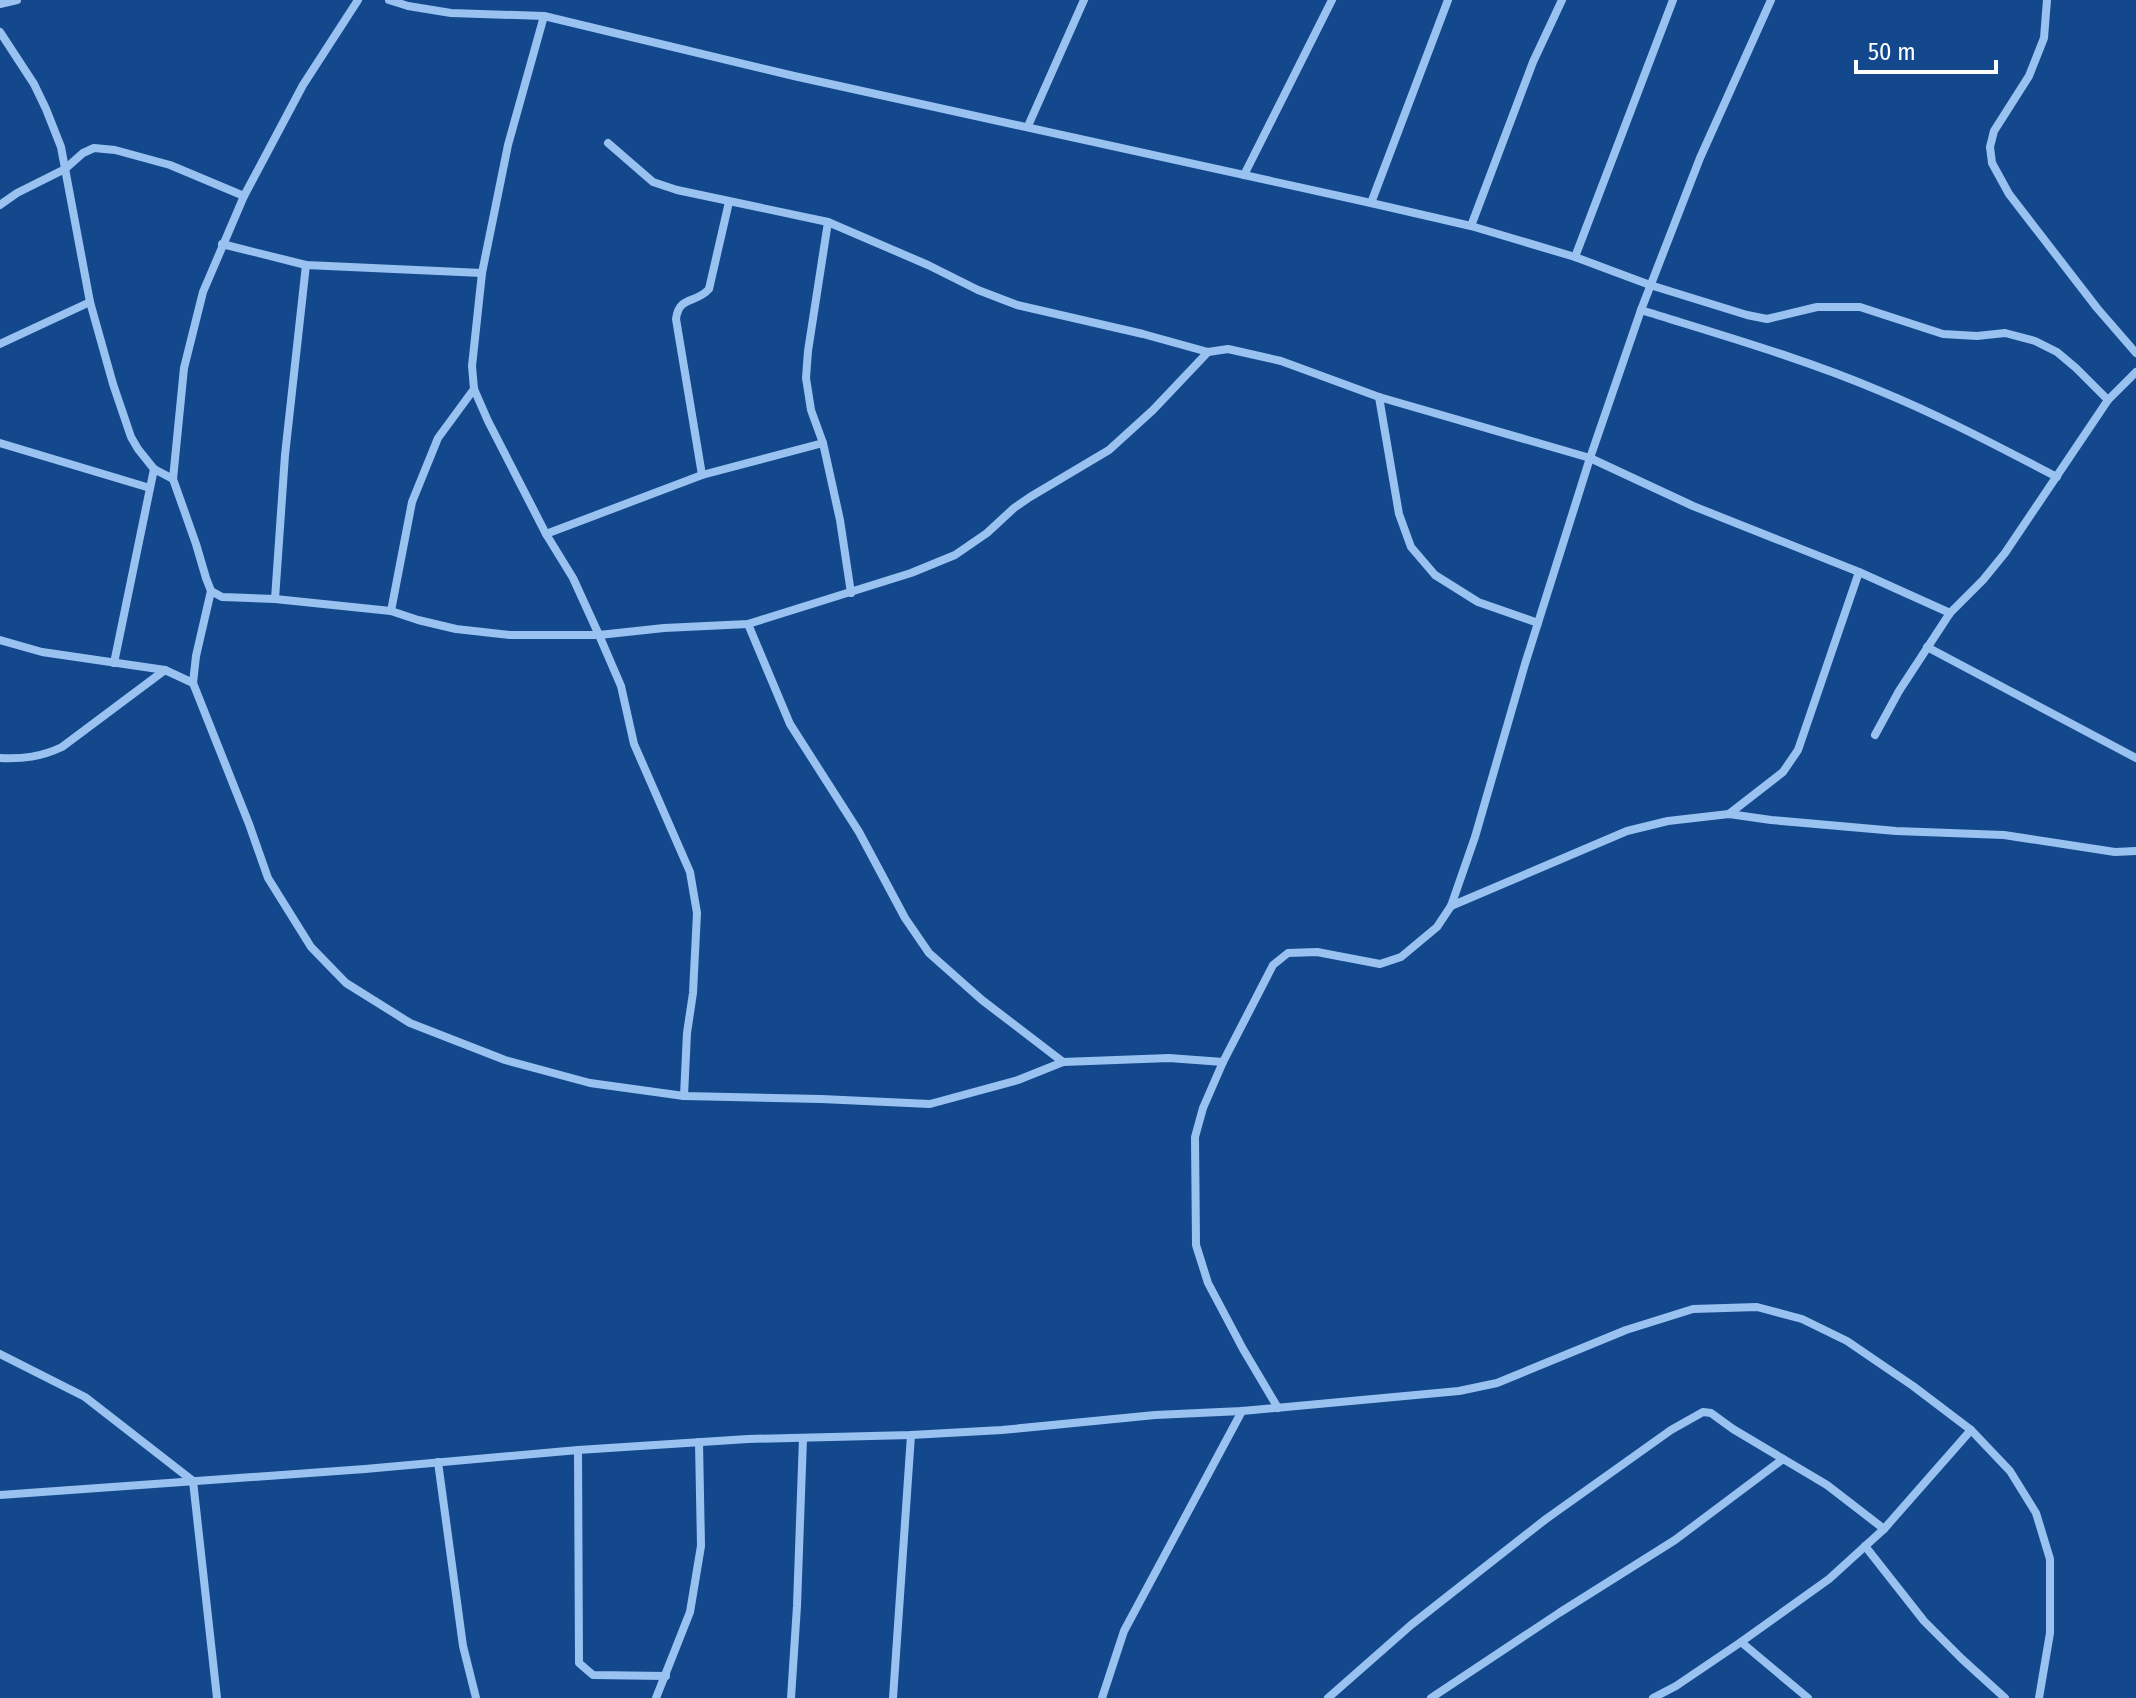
<svg xmlns="http://www.w3.org/2000/svg" width="2136" height="1698" font-family="'Fira Sans Condensed',sans-serif">
<rect width="100%" height="100%" fill="#13498c"/>
<g fill="none" stroke-linecap="round" stroke-linejoin="round">
<!-- street -->
<g stroke="#9ac2f1" stroke-width="8">
<path d="M358,0L303,85L244,196L203,292L184,368L173,479L196,544L206,578L211,591L222,597L275,599L391,611L418,620L456,629L510,635H599L664,628L748,624L911,573L955,555L987,533L1014,508L1030,497L1109,450L1153,410L1208,352"/>
<path d="M389,0L408,6L451,13L544,16L794,76L1371,203L1471,226L1575,257L1650,285L1747,315L1767,319L1817,307H1860L1943,334L1977,336L2005,333L2035,341L2057,352L2076,368L2108,400"/>
<path d="M2047,0L2044,38L2029,76L1994,131L1990,147L1992,163L2009,194L2097,308L2136,353"/>
<path d="M0,4L17,0"/>
<path d="M544,16L508,145L482,273L472,366L474,389L488,421L546,534L573,578L599,635L621,686L634,744L690,872L697,913L693,993L687,1033L684,1096"/>
<path d="M0,32L34,84L46,109L61,147L90,302L113,384L131,437L138,449L154,469L173,479"/>
<path d="M1028,126L1084,0"/>
<path d="M608,143L653,182L677,190L828,222L928,265L978,290L1017,305L1143,334L1208,352L1228,349L1281,361L1379,397L1590,458L1693,506L1859,572L1950,613"/>
<path d="M1244,175L1332,0"/>
<path d="M1371,203L1448,0"/>
<path d="M0,205L17,193L65,169L83,153L94,148L115,150L170,165L244,196"/>
<path d="M828,222L808,351L806,378L811,410L823,443L840,520L851,593"/>
<path d="M1471,226L1533,62L1562,0"/>
<path d="M222,244L306,265L482,273"/>
<path d="M1575,257L1673,0"/>
<path d="M1641,310C1721,335 1802,358 1880,391C1941,416 1999,447 2057,477"/>
<path d="M0,344L90,302"/>
<path d="M1379,397L1399,514L1411,547L1435,575L1478,602L1538,623"/>
<path d="M0,443L150,488"/>
<path d="M702,475L676,319C679,295 696,304 709,289L729,202"/>
<path d="M546,534L702,475L823,443"/>
<path d="M211,591L196,656L193,683L249,824L268,878L311,947L346,983L410,1023L505,1060L590,1083L684,1096L821,1099L930,1104L1018,1080L1063,1062L1169,1058L1223,1062"/>
<path d="M275,599L285,455L306,265"/>
<path d="M391,611L412,502L438,438L474,389"/>
<path d="M748,624L790,724L859,832L905,918L929,953L982,1000L1063,1062"/>
<path d="M0,640L42,652L165,670L193,683"/>
<path d="M1927,647L2136,758"/>
<path d="M114,663L154,469"/>
<path d="M1875,735L1899,691L1950,613L1983,580L2005,553L2108,400L2136,372"/>
<path d="M0,758C23,759 41,757 62,747L165,670"/>
<path d="M1729,814L1783,772L1798,750L1859,572"/>
<path d="M1451,906L1627,831L1668,821L1729,814L1771,820L1896,831L2004,835L2115,852L2136,851"/>
<path d="M0,1354L85,1397L193,1481L217,1698"/>
<path d="M1278,1408L1243,1349L1208,1283L1196,1245L1195,1137L1203,1108L1223,1062L1273,965L1288,953L1317,952L1380,964L1401,957L1437,927L1451,906L1475,837L1525,664L1590,458L1641,310L1700,158L1771,0"/>
<path d="M578,1450L579,1663L593,1675L666,1676"/>
<path d="M438,1462L463,1646L476,1698"/>
<path d="M0,1495L365,1469L578,1450L748,1439L911,1435L1002,1430L1155,1415L1242,1411L1459,1391L1497,1383L1626,1330L1693,1309L1757,1307L1802,1319L1847,1341L1913,1386L1971,1430L2010,1471L2036,1513L2050,1559V1633L2039,1698"/>
<path d="M1865,1546L1924,1621L1962,1659L2005,1698"/>
<path d="M1741,1642L1808,1698"/>
<path d="M656,1698L690,1612L701,1546L699,1442"/>
<path d="M791,1698L797,1606L803,1438"/>
<path d="M893,1698L911,1435"/>
<path d="M1102,1698L1124,1631L1242,1411"/>
<path d="M1328,1698L1411,1625L1546,1519L1671,1430L1703,1412L1711,1413L1733,1429L1827,1485L1884,1529"/>
<path d="M1431,1698L1559,1613L1675,1540L1783,1459"/>
<path d="M1653,1698L1676,1686L1741,1642L1829,1579L1884,1529L1971,1430"/>
</g>
</g>
<!-- scale -->
<path d="M1856 60v12h140v-12" fill="none" stroke="#ffffff" stroke-width="4"/>
<text x="1868" y="60" font-size="24" fill="#ffffff" stroke="#13498c" stroke-width="6" paint-order="stroke">50 m</text>
</svg>
